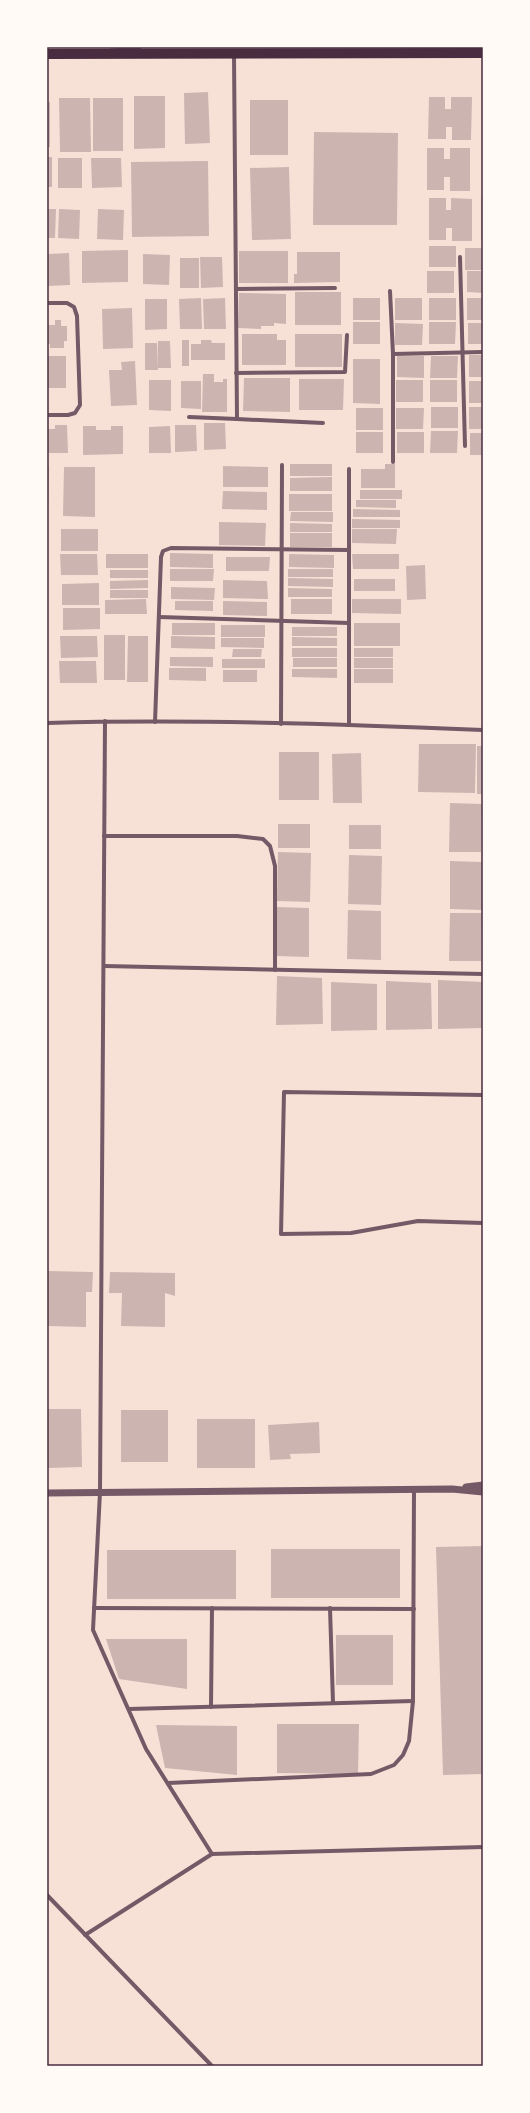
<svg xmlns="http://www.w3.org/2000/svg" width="530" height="2113" font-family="Roboto,sans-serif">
<rect width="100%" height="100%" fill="#f7e1d7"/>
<!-- building -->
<g fill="#ccb4b1">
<path d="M208,92L210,143L185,144L184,93Z"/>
<path d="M134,96H165V148L134,149Z"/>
<path d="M429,97H445V109H451V97H472L471,140H452V127H446V139H428Z"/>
<path d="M59,98H90L91,152H60Z"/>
<rect x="93" y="98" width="30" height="53"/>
<rect x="250" y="100" width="38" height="55"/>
<rect x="47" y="102" width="3" height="45"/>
<path d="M314,132L398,133L397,225H313Z"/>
<path d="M427,148H444V159H450V148H470V191H450V177H444V190H427Z"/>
<rect x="47" y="157" width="5" height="30"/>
<rect x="58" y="158" width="24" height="30"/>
<path d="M91,158H121L122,187L92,188Z"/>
<path d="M208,161L209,236L132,237L131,162Z"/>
<path d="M289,167L291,239L252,240L250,168Z"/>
<rect x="481" y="197" width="2" height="43"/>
<path d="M429,198H446V210H451V198L472,199V241H452V228H446V240H429Z"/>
<path d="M47,209H56L55,238H47Z"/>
<path d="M59,209L80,210L79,239L58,238Z"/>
<path d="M98,209L124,210L123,240L97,239Z"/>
<rect x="429" y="246" width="27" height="21"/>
<rect x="465" y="248" width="18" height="22"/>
<path d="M128,250V282L82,283V251Z"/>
<rect x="239" y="251" width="49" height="32"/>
<path d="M297,252H340V282L294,283V274H297Z"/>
<path d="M69,253L70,285L47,286V254Z"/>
<path d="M143,254L170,255L169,285L143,284Z"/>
<path d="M200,257H222L223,287L201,288Z"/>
<rect x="180" y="258" width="19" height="30"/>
<rect x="427" y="271" width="27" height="22"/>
<path d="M467,271H483V293L467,292Z"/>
<rect x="295" y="292" width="46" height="33"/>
<path d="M239,293L286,294V324L274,323V326H261V329L238,328Z"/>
<path d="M201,298L202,329H180L179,299Z"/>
<path d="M225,298L226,329H204L203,299Z"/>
<rect x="353" y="298" width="27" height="22"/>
<rect x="395" y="298" width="27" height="22"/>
<rect x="429" y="298" width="27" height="22"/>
<rect x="467" y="298" width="16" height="22"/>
<path d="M145,299H167V329L145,330Z"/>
<path d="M132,308L133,348L103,349L102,309Z"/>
<path d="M55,320H61V326H67V341H64V348H50V344H47V325H55Z"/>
<rect x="353" y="322" width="27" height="22"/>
<path d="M429,322H456L455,344H429Z"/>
<path d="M395,323L423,324L422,345H395Z"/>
<rect x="468" y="323" width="15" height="21"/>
<path d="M242,334H277V340H286V365H242Z"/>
<rect x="295" y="334" width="47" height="33"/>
<rect x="182" y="340" width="7" height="26"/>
<path d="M201,340H211L212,343H225V360H191V344H201Z"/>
<path d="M158,341H170L171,368H158Z"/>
<path d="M145,343H157L158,370H145Z"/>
<rect x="469" y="355" width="14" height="22"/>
<rect x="47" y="356" width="19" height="32"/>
<path d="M397,356H424V378L397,377Z"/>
<path d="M431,356H458L457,378H430Z"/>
<path d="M353,359H380V404L353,403Z"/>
<path d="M135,361L137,405L111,406L109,370H122L121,362Z"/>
<path d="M203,374H214V382H223V379H227V412H202Z"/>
<path d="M244,378H290V412L243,411Z"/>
<path d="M299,379H344L343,410H299Z"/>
<path d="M149,380H171V411L149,410Z"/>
<rect x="396" y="380" width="27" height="22"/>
<rect x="430" y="380" width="27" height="22"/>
<path d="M181,381H201V409L181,408Z"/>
<rect x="469" y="381" width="14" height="22"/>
<rect x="431" y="407" width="27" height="21"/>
<rect x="469" y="407" width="14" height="22"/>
<rect x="356" y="408" width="27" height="22"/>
<path d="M396,408H424L423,429H396Z"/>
<path d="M204,423H225L226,449L204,450Z"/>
<path d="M55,425H67L68,453H47V429H55Z"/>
<path d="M175,425H196L197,451L175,452Z"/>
<path d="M83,426H96V430H111V426H123V454L83,455Z"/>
<path d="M170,426L171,453H149V427Z"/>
<path d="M431,431H458L457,453H430Z"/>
<rect x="356" y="432" width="27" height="21"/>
<rect x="397" y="432" width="27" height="21"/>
<rect x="470" y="433" width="13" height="22"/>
<rect x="290" y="464" width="42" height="12"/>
<path d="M385,464H395V488H361V469H385Z"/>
<path d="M47,466H49L48,511H47Z"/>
<path d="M223,466L268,467V487H223Z"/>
<path d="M64,467H95V517L63,516Z"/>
<path d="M332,477V491H290V478Z"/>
<rect x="360" y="490" width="42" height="9"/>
<path d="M223,491L267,492V510L222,509Z"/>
<rect x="289" y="494" width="43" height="17"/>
<path d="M356,500H396V508L356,507Z"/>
<path d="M353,509L400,510V517H353Z"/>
<path d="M291,512H333V522L290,521Z"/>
<path d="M352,519L400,520V528H352Z"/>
<path d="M219,522L266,523L265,546L219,545Z"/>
<path d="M290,523L332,524V532H290Z"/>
<rect x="61" y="529" width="37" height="22"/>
<path d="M352,529H397L396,544L352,543Z"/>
<rect x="290" y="533" width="42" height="14"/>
<path d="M170,553L213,554V568L170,567Z"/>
<path d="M60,554H97L98,575H61Z"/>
<rect x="106" y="554" width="42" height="14"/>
<path d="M289,554L334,555V568L289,567Z"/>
<path d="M352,554H399V569H353Z"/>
<path d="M226,557H270L269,571H226Z"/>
<path d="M425,565L426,599L407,600L406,566Z"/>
<path d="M170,569H214L213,581H170Z"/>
<rect x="288" y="569" width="45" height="8"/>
<rect x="110" y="570" width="38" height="8"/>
<path d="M288,578L333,579V587L288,586Z"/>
<rect x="354" y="579" width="41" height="12"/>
<path d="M148,580V588L110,589V581Z"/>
<path d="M223,580L267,581L268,599L223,598Z"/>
<path d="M99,583V605H62V584Z"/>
<path d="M171,587L215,588L214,600L171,599Z"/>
<path d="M288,588L332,589V597H288Z"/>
<rect x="110" y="590" width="38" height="8"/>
<path d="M146,599L147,614H105V600Z"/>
<rect x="291" y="599" width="41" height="15"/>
<path d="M352,599H401V614L352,613Z"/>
<path d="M175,601H213V611L175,610Z"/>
<path d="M223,601L267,602V616L223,615Z"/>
<path d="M63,608H100V629L63,630Z"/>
<rect x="172" y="623" width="43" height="12"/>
<rect x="354" y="623" width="46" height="23"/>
<rect x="221" y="625" width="44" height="12"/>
<rect x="292" y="627" width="45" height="9"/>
<rect x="104" y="635" width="21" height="45"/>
<path d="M60,636H97L98,657L61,658Z"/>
<path d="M128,636H148V682H127Z"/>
<path d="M171,636L215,637V649L171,648Z"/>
<path d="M292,637L337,638V646H292Z"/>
<path d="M221,638H264V648L221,647Z"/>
<rect x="292" y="648" width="45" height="9"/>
<rect x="354" y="648" width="39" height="9"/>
<path d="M233,649H262L261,657H232Z"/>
<path d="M170,657H213V667L170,666Z"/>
<rect x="293" y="658" width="44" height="9"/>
<rect x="354" y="658" width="39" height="10"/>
<rect x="222" y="659" width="43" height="9"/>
<path d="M59,661H96L97,683H60Z"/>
<path d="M169,668H206V681L169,680Z"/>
<path d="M292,669H337V678L292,677Z"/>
<rect x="354" y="669" width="39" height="14"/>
<rect x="223" y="670" width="34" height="12"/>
<path d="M419,744H476L475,793L418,792Z"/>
<rect x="477" y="746" width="6" height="48"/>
<rect x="279" y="752" width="40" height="48"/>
<path d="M361,753L362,803H333L332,754Z"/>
<path d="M450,803L482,804L481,852H449Z"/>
<rect x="278" y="824" width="32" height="24"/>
<rect x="349" y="825" width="32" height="24"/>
<path d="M278,852L311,853L310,902L277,901Z"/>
<path d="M349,855L382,856L381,905L348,904Z"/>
<path d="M450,861L482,862V910L450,909Z"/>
<path d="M276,907L309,908V957L275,956Z"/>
<path d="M348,910L381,911V960L347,959Z"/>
<path d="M450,913H482L481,961H449Z"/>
<path d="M277,976L322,978L323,1024L276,1025Z"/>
<path d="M438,980L483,982V1028L438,1029Z"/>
<path d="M386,981L431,983L432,1029L386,1030Z"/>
<path d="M331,982L377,984V1030L331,1031Z"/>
<path d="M47,1271L93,1272L92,1292H86V1327L47,1326Z"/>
<path d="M110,1272L175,1273V1296L165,1293V1327L121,1326L122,1293H109Z"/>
<path d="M47,1409H81L82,1467L47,1468Z"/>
<rect x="121" y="1410" width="47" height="52"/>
<rect x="197" y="1419" width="58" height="49"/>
<path d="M319,1422L320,1453L290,1454L291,1459L270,1460L268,1425Z"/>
<path d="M482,1546L483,1774L443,1775L436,1547Z"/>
<rect x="271" y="1549" width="129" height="49"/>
<rect x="107" y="1550" width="129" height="49"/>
<rect x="336" y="1635" width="57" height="50"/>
<path d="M106,1639H187V1689L119,1679Z"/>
<path d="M277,1724H359L358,1774L277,1773Z"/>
<path d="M156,1725L237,1726V1775L165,1768Z"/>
</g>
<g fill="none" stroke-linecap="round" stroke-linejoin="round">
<!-- service -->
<path stroke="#755966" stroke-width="3" d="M111,47L140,49"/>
<!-- minor -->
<g stroke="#755966" stroke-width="4">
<path d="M460,257L465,446"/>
<path d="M236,289L335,288"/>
<path d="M390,291L393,354"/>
<path d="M47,303H67L74,307L77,316L80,405L75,413L68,415H47"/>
<path d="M236,373L345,372L347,335"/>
<path d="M189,417L237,419L234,55"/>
<path d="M237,419L323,423"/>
<path d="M393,462V354L483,352"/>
<path d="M349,469V725"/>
<path d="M159,617L349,623"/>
<path d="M155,722L161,557L163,551L171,548L349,550"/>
<path d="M47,723C192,719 338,724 483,730"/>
<path d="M281,724L282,465"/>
<path d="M104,836H237L263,839L270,846L275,866V970"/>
<path d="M104,966L483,974"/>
<path d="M483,1095L284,1092L281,1234L351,1233L418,1221L483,1223"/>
<path d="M94,1608L414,1609"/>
<path d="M330,1608L333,1703"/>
<path d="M211,1707L212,1608"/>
<path d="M129,1709L413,1701"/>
<path d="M168,1783L371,1774L394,1765L403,1755L409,1741L413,1701L414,1490"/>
<path d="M212,1854L483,1847"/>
<path d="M47,1895L212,2066"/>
<path d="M85,1935L212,1854L146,1749L93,1630L100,1492L105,721"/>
</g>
<!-- tertiary -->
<g stroke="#755966" stroke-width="7">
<path d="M466,1487L483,1485"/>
<path d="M47,1493L452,1489L483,1492"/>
</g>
<!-- primary -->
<path stroke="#4a2c40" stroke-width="10" d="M47,54L483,53"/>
</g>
<!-- border -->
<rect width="530" height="2113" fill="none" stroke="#fffaf5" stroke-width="96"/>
<rect x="48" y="48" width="434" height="2017" fill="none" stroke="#4a2c40" stroke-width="1.5"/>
</svg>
